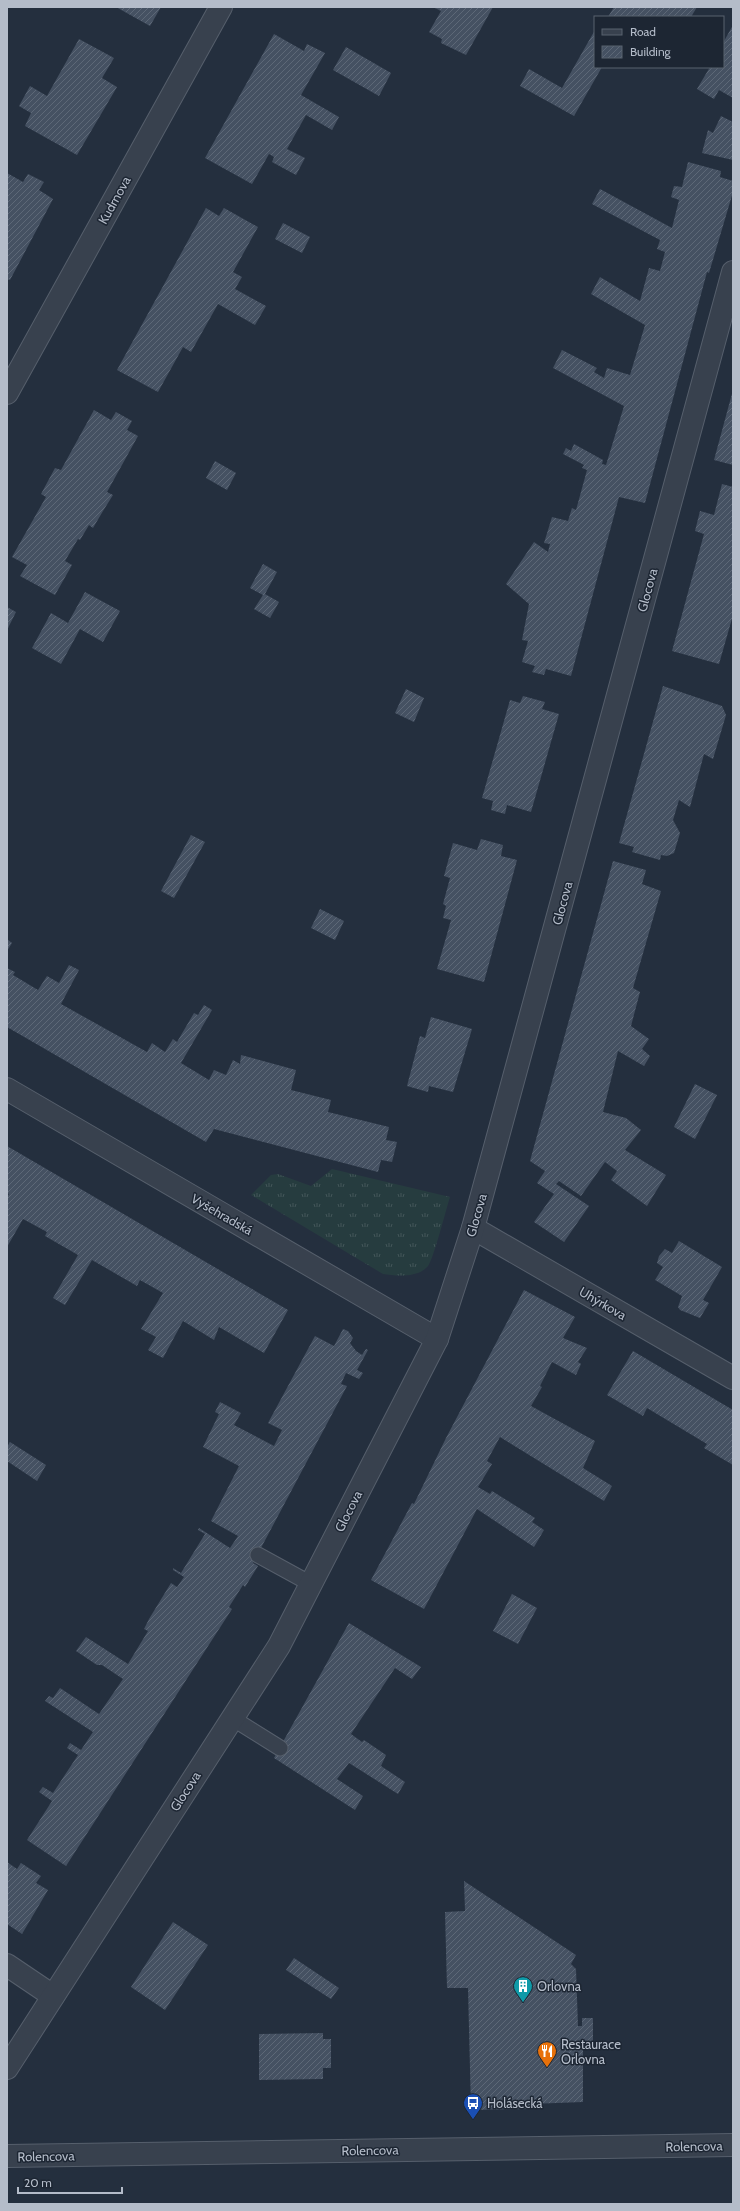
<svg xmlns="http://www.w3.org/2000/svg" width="740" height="2211" font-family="Cabin,sans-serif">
<defs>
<pattern id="grass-tufts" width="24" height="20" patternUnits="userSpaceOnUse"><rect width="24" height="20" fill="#263c3f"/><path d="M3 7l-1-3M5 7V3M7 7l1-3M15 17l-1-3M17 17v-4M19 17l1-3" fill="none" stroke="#435659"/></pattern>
<pattern id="building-hatch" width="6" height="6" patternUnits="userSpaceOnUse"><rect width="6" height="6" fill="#455162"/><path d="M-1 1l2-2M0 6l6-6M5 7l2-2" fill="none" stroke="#5d6877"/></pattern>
</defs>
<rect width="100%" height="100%" fill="#242f3e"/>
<!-- grass -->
<path fill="url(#grass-tufts)" d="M332,1169L450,1197C446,1209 434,1258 428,1266C418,1278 397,1276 383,1274L251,1195L271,1175L278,1174L311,1186Z"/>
<!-- building -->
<g fill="url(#building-hatch)">
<path d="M116,7H161L150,26Z"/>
<path d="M433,7H493L466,55L441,43L442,39L429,32L441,11Z"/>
<path d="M614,7H697L691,17H608Z"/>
<path d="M733,25V98L719,90L714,99L697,89L710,67H723V43Z"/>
<path d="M595,30V67H602L574,116L520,86L529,69L562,88Z"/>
<path d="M274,34L304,51L307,44L325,53L301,95L339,117L332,130L306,115L287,149L305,158L296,175L272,162L274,157L269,154L252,184L205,158Z"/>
<path d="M79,39L114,58L102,78L117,87L77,155L25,126L31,113L19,106L30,86L47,96Z"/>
<path d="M346,47L391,73L379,96L333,70Z"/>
<path d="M721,116L733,122V160L702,153L708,130L713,133Z"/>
<path d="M688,162L721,171L720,177L733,181V192L709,273L707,272L645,503L619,497L571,676L546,669L544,675L532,672L535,666L522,662L528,641L522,640L529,604L506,584L534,542L548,552L550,544L544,543L552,517L568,521L572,508L576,510L587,470L582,468L584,465L563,454L566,448L571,451L574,444L603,460L602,464L606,465L624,406L553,368L562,350L597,368L594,372L604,378L607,368L630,375L645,325L591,294L600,277L640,301L649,268L660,271L665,252L657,249L660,240L592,204L600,189L672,228L679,200L671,197L674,186L682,187Z"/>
<path d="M7,173L23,182L28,174L44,182L39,190L53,199L10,280L7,279Z"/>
<path d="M206,208L219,216L224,208L258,227L233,272L242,277L235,289L266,306L255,325L218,304L191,352L183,347L158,392L117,370Z"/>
<path d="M283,223L310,237L302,253L275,239Z"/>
<path d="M733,390V465L714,460Z"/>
<path d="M94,410L111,420L116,412L132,421L127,430L138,436L107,492L113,495L103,511L93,528L89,525L80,540L78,539L65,561L72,565L55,595L20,576L27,565L12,557L46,497L41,494L55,468L61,470Z"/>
<path d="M215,461L236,473L227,490L206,478Z"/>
<path d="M722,484L733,487V615L719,664L672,651L704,534L695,531L700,511L714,515Z"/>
<path d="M263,564L277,572L265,594L279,602L270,618L254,609L263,595L250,588Z"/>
<path d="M85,592L120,611L103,642L80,629L61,664L32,648L51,613L68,623Z"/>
<path d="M7,607L16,612L7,630Z"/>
<path d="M663,686L722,706L726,715L713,759L704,754L690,807L679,800L673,820L680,833L674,853L667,856L661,855L660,860L632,852L634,847L619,843Z"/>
<path d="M406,689L424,698L414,722L395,713Z"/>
<path d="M523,696L545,702L542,709L559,714L531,812L507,805L505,814L491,810L493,801L482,798L510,700L520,703Z"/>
<path d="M191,835L205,842L174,898L161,891Z"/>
<path d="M481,839L503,845L501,856L517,860L484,982L437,969L451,920L443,918L446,906L443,904L450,878L444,876L453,843L477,850Z"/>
<path d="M613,861L646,870L642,884L661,891L633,988L640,992L631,1026L649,1039L642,1049L650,1056L644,1066L618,1051L603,1112L626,1118L641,1130L625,1150L666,1175L647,1206L611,1180L617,1171L605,1162L581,1196L559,1181L556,1184L589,1206L564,1242L534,1222L554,1194L537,1183L545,1171L530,1161Z"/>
<path d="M320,909L344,921L335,940L311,928Z"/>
<path d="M7,939L12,943L7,951Z"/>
<path d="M69,965L79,970L61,1004L147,1052L152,1043L165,1052L173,1039L177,1042L194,1013L198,1015L204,1005L212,1010L181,1063L209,1080L214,1070L226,1075L233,1060L240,1064L241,1055L296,1070L291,1090L331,1100L328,1112L389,1127L386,1140L397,1142L392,1162L381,1160L378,1172L214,1129L206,1142L7,1027V968L15,972L13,975L38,990L47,976L59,983Z"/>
<path d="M431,1017L472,1029L453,1092L429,1086L428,1092L407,1086L420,1036L425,1038Z"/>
<path d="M695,1084L717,1095L695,1139L674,1127Z"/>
<path d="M7,1146L288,1310L264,1353L219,1327L214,1340L183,1321L163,1358L148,1350L156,1337L141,1329L163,1293L140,1280L137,1286L92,1260L65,1305L53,1298L78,1255L45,1236L47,1232L23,1219L7,1247V1197L9,1194L7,1193Z"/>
<path d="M679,1241L722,1267L703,1300L709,1303L700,1318L680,1310L678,1307L682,1296L655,1280L663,1267L657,1263L659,1256L665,1249L672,1253Z"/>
<path d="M524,1290L575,1317L563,1338L587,1348L578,1362L581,1364L576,1375L552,1362L540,1386L542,1387L531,1406L595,1441L583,1468L612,1486L604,1501L500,1437L487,1461L492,1464L478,1487L490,1494L492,1491L535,1518L532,1522L544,1530L534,1547L477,1509L424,1609L371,1580L412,1503L414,1504L446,1438Z"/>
<path d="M343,1329L348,1331L353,1338L350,1343L356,1351L362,1355L366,1349L368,1350L357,1370L363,1373L359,1379L346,1373L341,1384L347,1386L253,1563L258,1566L245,1587L243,1585L229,1607L232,1609L66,1866L27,1840L52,1801L39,1792L43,1787L53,1793L78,1755L67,1748L70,1743L81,1750L93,1732L45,1701L49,1696L53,1698L60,1688L99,1714L123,1679L102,1665H97L76,1651L86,1637L128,1664L148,1631L144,1629L149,1619L171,1583L177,1587L184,1577L173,1570V1568L181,1573L205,1534L198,1530L199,1528L230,1548L238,1536L211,1521L239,1466L203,1447L219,1414L215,1412L220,1402L241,1413L234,1425L274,1446L282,1430L268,1423L315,1336L334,1346Z"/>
<path d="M633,1351L733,1410V1465L704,1448L707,1444L647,1408L643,1416L607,1395Z"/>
<path d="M10,1442L46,1465L37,1481L7,1461V1447Z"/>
<path d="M512,1594L537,1608L518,1644L493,1631Z"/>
<path d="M349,1623L421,1667L412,1679L395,1668L351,1734L362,1742L364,1740L386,1755L381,1766L405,1782L398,1794L349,1763L337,1779L363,1796L355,1810L274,1758Z"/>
<path d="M7,1862L17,1869L21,1863L41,1876L36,1883L48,1890L22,1934L7,1924Z"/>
<path d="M464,1881L576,1955L571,1964L576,1969L578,2026H582V2018H593V2048H583V2102L530,2104V2109L471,2110L468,1988H447L445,1912L465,1911Z"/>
<path d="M173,1922L208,1945L165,2010L131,1987Z"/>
<path d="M294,1958L339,1988L331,1999L286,1970Z"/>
<path d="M323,2033V2039H331V2068H323V2079L259,2080V2034Z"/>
</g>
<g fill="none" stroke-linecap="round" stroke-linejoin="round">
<defs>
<g id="lane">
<path d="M258,1555L311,1584"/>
<path d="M232,1718L280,1748"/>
</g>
<g id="street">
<path d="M7,393L221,7"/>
<path d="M7,1089L437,1339"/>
<path d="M473,1228L733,1378"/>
<path d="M7,1965L53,1996"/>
<path d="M7,2068L279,1646L437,1339L473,1228L733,272"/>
<path d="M7,2156L733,2145"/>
</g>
</defs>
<!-- lane casing -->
<use href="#lane" stroke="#565f6c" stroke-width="17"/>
<!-- street casing -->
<use href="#street" stroke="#565f6c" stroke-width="24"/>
<!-- lane -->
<use href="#lane" stroke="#38414e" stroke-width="15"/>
<!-- street -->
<use href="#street" stroke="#38414e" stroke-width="22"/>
</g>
<!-- icons -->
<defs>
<symbol id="building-pin" viewBox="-11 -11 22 30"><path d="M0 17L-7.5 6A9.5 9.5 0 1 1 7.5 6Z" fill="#0f9aa8" stroke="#1d2633"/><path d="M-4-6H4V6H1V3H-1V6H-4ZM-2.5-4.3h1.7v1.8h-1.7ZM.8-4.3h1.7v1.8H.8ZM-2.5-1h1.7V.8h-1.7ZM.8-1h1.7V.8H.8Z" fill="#fff"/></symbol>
<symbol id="restaurant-pin" viewBox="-11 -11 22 30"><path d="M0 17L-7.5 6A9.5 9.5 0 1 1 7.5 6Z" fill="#e8710a" stroke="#1d2633"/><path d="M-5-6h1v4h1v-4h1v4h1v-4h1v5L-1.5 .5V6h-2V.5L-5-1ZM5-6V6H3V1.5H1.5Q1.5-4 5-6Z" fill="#fff"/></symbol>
<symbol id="bus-pin" viewBox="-11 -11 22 30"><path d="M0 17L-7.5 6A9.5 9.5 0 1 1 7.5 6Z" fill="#1a4fb4" stroke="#1d2633"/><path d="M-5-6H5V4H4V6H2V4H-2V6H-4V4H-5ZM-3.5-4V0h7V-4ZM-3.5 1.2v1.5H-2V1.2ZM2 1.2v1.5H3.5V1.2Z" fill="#fff"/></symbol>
</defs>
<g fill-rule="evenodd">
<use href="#building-pin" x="512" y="1975" width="22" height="30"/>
<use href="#restaurant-pin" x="536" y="2040" width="22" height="30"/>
<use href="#bus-pin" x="462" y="2092" width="22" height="30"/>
</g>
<g text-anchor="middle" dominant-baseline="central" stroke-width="3" stroke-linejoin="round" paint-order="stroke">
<!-- street labels -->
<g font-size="13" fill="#b4bcc9" stroke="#1d2633">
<text transform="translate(114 200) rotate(-61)">Kudrnova</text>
<text transform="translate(647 590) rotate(-75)">Glocova</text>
<text transform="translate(562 903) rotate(-75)">Glocova</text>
<text transform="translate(222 1214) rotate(30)">Vyšehradská</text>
<text transform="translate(476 1215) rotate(-74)">Glocova</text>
<text transform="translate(603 1303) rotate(30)">Uhýrkova</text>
<text transform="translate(348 1511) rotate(-63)">Glocova</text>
<text transform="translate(185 1791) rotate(-57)">Glocova</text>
<text transform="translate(694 2146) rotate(-1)">Rolencova</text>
<text transform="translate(370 2150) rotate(-1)">Rolencova</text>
<text transform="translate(46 2156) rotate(-1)">Rolencova</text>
</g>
<!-- poi labels -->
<g font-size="13" fill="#b4bcc9" stroke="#1d2633" text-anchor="start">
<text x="537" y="1986">Orlovna</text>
<text x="561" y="2044">Restaurace<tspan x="561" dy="15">Orlovna</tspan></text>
<text x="487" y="2103">Holásecká</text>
</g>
</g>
<!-- border -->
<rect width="740" height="2211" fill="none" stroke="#b4bcc9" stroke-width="16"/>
<!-- legend -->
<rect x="594" y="16" width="130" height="52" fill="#1d2633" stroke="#59626f"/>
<rect x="602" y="29" width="20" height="6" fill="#38414e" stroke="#59626f"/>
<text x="630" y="36" font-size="12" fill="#b4bcc9">Road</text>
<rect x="602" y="46" width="20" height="12" fill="url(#building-hatch)" stroke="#59626f"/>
<text x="630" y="56" font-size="12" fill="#b4bcc9">Building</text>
<!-- scale -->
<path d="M18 2187v6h104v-6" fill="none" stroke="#b4bcc9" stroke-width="2"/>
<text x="24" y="2187" font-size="12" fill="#b4bcc9" stroke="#1d2633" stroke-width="3" paint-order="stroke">20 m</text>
</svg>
